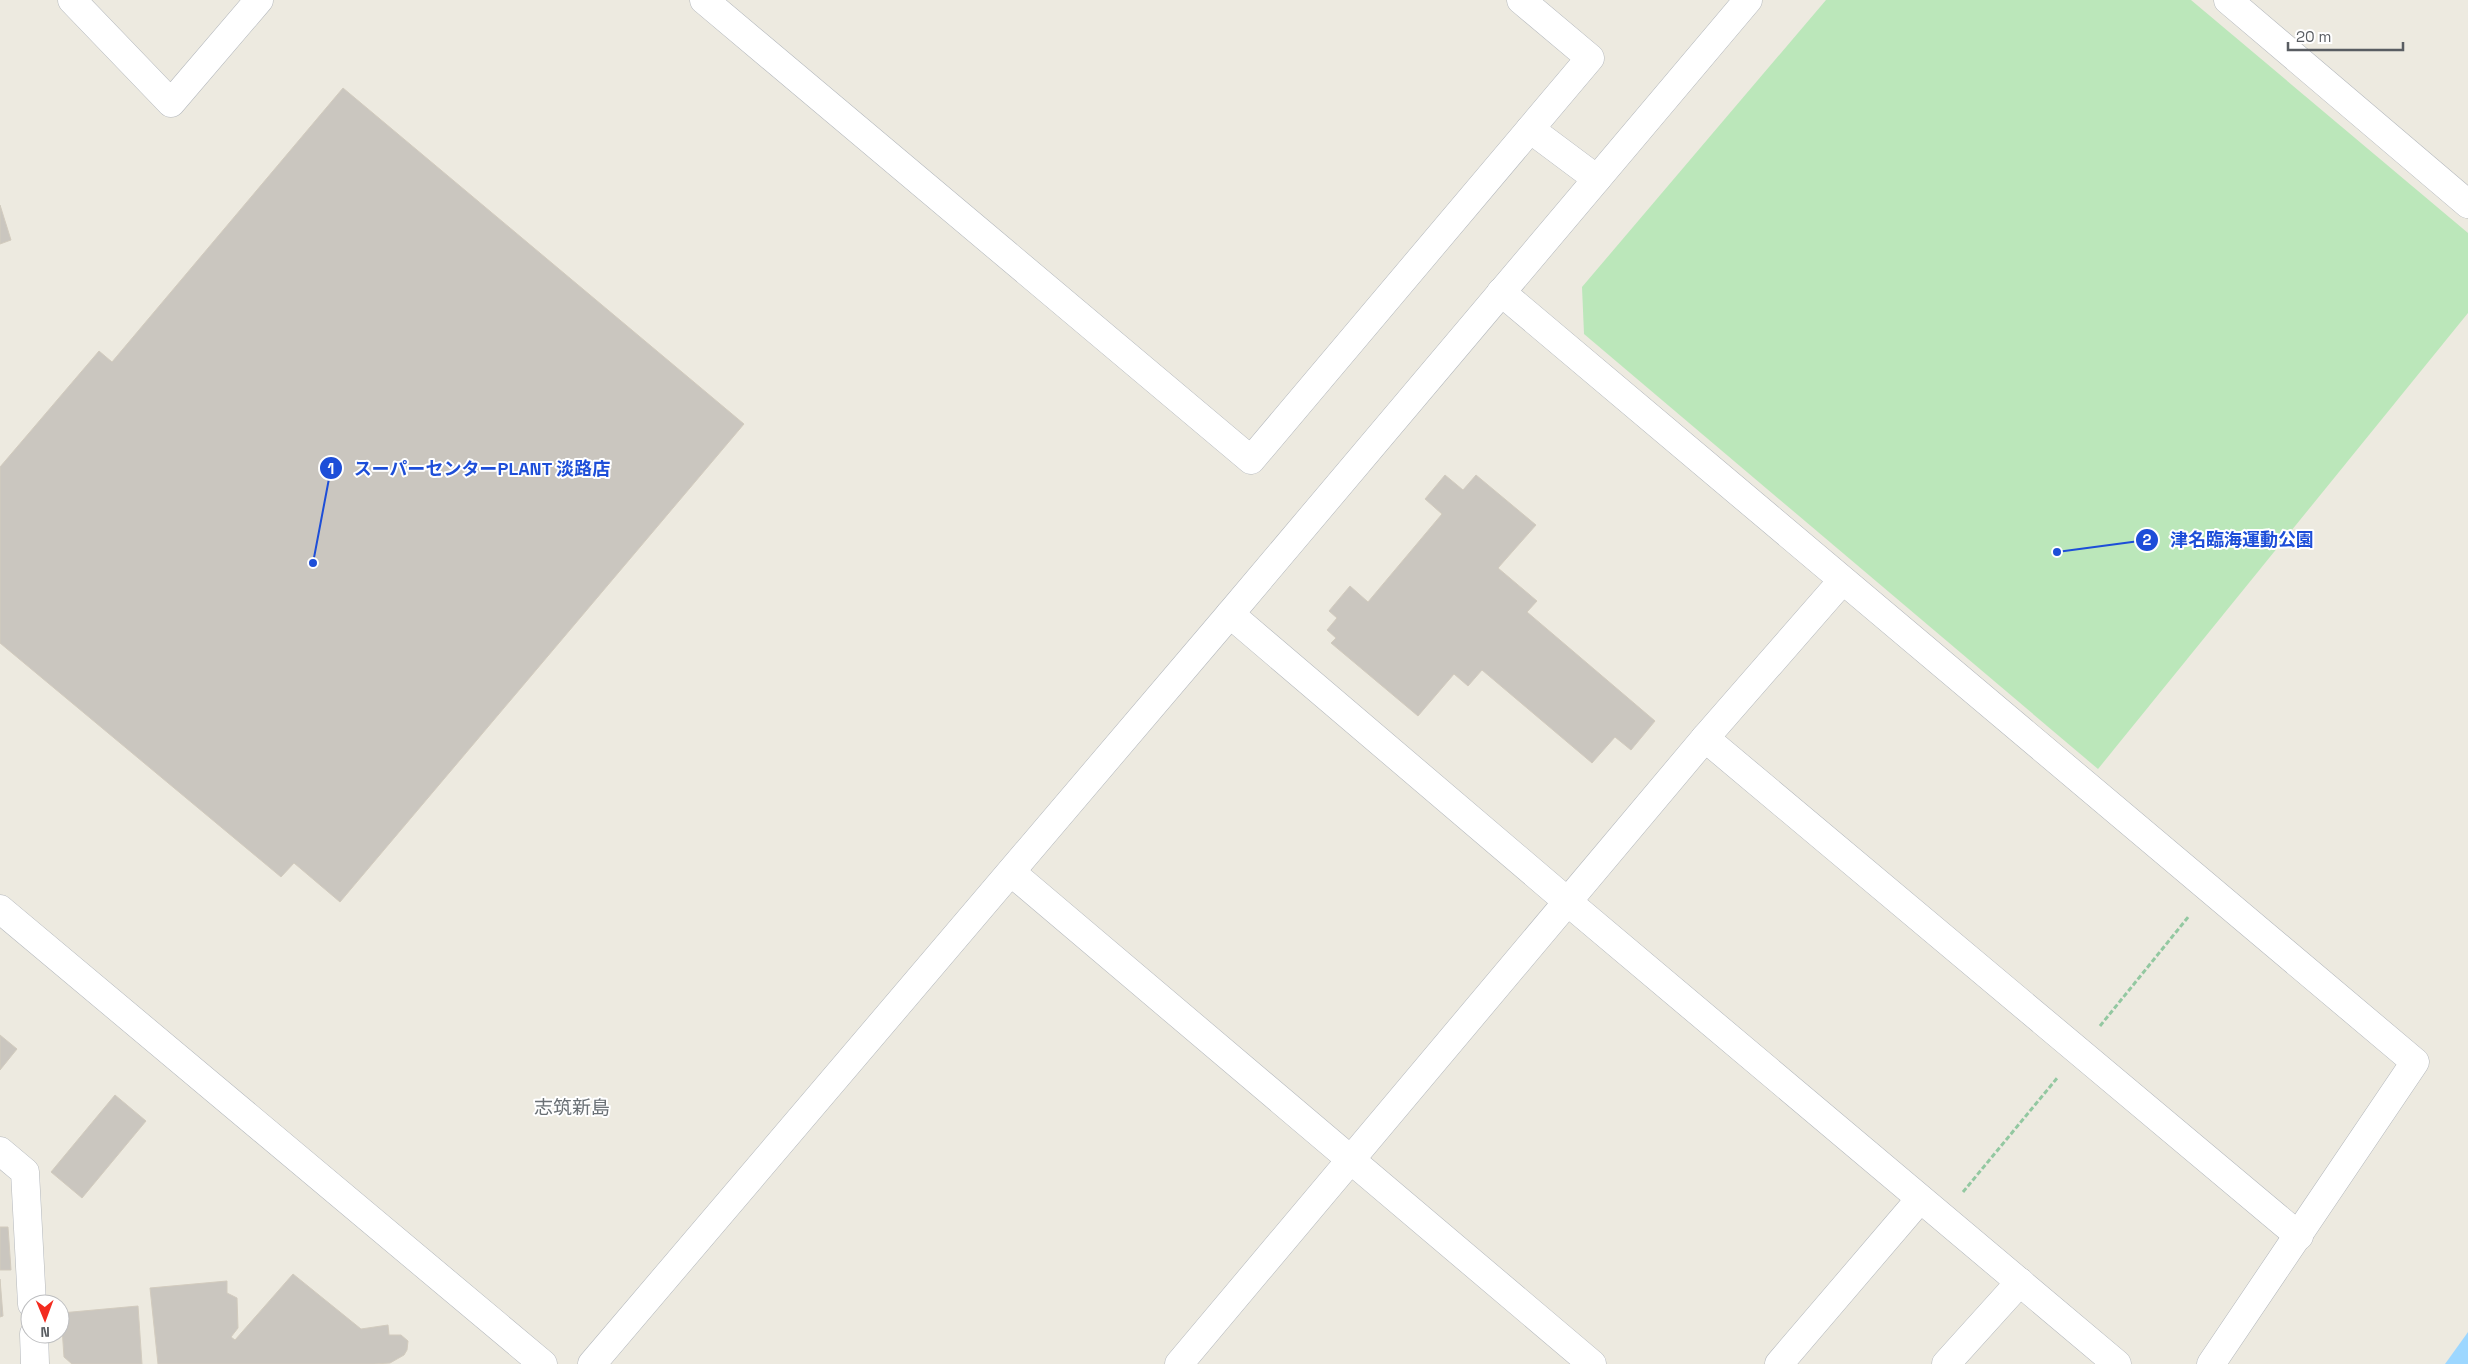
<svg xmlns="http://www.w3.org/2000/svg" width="2468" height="1364" font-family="'Space Grotesk','Noto Sans JP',sans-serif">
<rect width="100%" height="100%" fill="#edeae0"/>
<!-- green -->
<path fill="#bbe7ba" d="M1826,0H2191L2468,233V313L2098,769L1584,334L1582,287Z"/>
<!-- water -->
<path fill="#9dd7ff" d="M2468,1332V1364H2445Z"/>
<!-- building -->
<g fill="#cac6bf" stroke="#d2cbbe">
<path d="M343,88L744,424L340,902L294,863L281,877L0,643V467L99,351L112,362Z"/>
<path d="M0,205L11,240L0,244Z"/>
<path d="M1445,475L1463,490L1476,475L1536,525L1498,568L1537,601L1527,612L1655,721L1631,750L1615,737L1592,763L1482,670L1468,686L1454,674L1418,716L1331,643L1336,638L1327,630L1337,618L1329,611L1350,586L1368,602L1442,514L1425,499Z"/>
<path d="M0,1035L17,1049L0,1070Z"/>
<path d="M115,1095L146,1121L82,1198L51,1172Z"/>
<path d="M0,1227H8L11,1270H0Z"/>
<path d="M293,1274L361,1329L388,1325L389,1335H401L408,1341L407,1350L404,1355L390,1363L374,1364H158L150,1288L227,1281V1293L237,1298L238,1328L231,1337L235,1340Z"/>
<path d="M0,1279L3,1316L0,1317Z"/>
<path d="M138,1306L142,1364H72L64,1357L61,1313Z"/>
</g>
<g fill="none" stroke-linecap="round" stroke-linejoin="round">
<defs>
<g id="minor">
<path d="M72,0L171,103L259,0"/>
<path d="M704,0L1251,460L1590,58L1521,0"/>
<path d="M2228,0L2468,204"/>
<path d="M1530,129L1597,179"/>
<path d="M1501,292L2415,1062L2211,1364"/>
<path d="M1230,614L1568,902L2117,1364"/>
<path d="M1705,738L2299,1236"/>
<path d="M1011,872L1592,1364"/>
<path d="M0,909L543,1364"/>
<path d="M0,1151L25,1172L32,1304"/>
<path d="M34,1334L35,1364"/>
<path d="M592,1364L1230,614L1748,0"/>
<path d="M1179,1364L1705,738L1842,581"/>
<path d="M1779,1364L1920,1199"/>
<path d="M1946,1364L2020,1282"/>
</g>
</defs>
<!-- minor casing -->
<use href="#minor" stroke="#b3b7bc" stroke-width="29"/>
<!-- path -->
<g stroke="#93c8a1" stroke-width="3" stroke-dasharray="5 2.5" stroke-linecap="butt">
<path d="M2100,1026L2189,916"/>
<path d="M1963,1192L2058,1077"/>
</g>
<!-- minor -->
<use href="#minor" stroke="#fff" stroke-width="28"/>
</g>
<g text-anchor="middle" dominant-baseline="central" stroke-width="4" stroke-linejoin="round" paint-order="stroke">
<!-- quarter labels -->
<g font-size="19" fill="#696f74" stroke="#fff">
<text x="572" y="1107">志筑新島</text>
</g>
</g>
<!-- callouts -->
<path fill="none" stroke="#1d4ed8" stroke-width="2" d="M313 563L331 468M2057 552L2147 540"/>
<g fill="#1d4ed8" stroke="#fff" stroke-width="2">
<circle cx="313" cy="563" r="5"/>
<circle cx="2057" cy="552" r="5"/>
<circle cx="331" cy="468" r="12"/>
<circle cx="2147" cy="540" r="12"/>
</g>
<g font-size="15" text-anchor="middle" font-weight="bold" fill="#fff">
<text x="331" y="474">1</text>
<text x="2147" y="545">2</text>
</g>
<g font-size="18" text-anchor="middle" font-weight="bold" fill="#1d4ed8" stroke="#fff" stroke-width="4" stroke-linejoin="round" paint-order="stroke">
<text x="482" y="475">スーパーセンターPLANT 淡路店</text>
<text x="2242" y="546">津名臨海運動公園</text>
</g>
<!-- north arrow -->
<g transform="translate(45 1319) rotate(179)"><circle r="24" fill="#ffffff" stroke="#bdbec0"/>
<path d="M0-4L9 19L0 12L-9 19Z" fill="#f32b1f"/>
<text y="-8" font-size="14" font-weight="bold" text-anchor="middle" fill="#595d62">N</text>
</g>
<!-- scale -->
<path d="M2288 42v8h115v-8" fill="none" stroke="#595d62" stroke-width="2.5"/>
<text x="2296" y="42" font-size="15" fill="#595d62" stroke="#ffffff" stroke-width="4" paint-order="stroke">20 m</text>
</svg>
